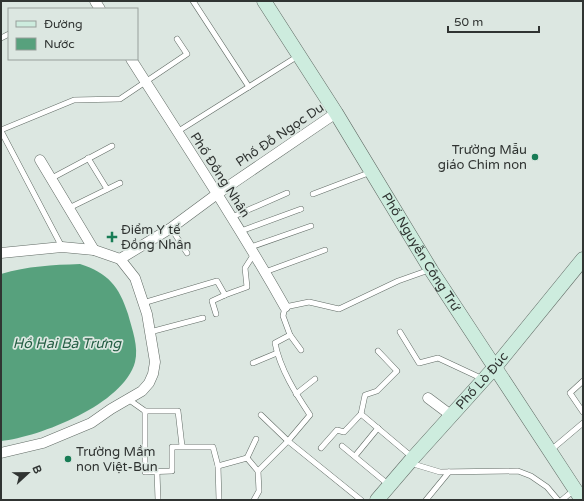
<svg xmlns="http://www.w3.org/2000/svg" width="584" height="501" font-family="'Varela Round',sans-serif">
<rect width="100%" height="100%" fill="#dce7e1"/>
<!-- water -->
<path fill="#57a17d" d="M80,264C108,273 119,286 128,314C132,329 139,347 135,362C124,404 40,437 1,441V274C28,266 52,265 80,264Z"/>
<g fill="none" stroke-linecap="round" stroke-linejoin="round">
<defs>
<g id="lane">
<path d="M193,1L249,87"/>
<path d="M1,38L9,34"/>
<path d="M1,130L74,100L120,99L187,54L177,39"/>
<path d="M1,131L62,247"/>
<path d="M177,132L298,56"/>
<path d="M88,158L107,189"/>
<path d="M52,178L112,146"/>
<path d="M313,194L371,172"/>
<path d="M69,208L120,183"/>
<path d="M232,217L287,193"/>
<path d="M171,228L187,253"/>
<path d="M241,231L301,209"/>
<path d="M251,247L311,226"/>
<path d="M265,272L325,250"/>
<path d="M143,303L217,281L225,295"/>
<path d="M216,314L212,301L225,295L247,287L245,268L254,254"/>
<path d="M150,332L203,318"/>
<path d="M400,332L419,363L438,358L483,379"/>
<path d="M290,335L301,350"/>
<path d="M253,363L277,353"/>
<path d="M583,381L570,393L583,412"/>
<path d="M296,394L315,379"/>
<path d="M128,399L145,411H178L182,446"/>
<path d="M145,411V472L172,471V447H213L218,466L219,500"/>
<path d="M361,414L412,457"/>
<path d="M261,415L288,441L361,500"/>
<path d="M342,446L389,485"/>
<path d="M321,448L337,430L344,432L361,414L365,395L377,391L397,371L378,351"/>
<path d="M551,450L583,423"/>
<path d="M355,456L378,428"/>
<path d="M247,458L256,439"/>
<path d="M410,463L440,472L518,471L531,476L547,487L558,500"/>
<path d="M218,466L247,458L258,471L288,441L310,415C296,394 280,369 275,343L290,335L283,316L285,307L309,302L339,309L398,281L429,270"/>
<path d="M157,472L158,500"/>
<path d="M254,500L259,491L258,471"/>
<path d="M426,500L449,472"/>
<path d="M562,500L574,490"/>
</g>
<g id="street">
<path d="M95,1L100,9"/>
<path d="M131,59C183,141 237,222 285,307"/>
<path d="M40,160L94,250"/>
<path d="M1,253L62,247L94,250L120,259L135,278L147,314L155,362L153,374L149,383L142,391L111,409L91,423L43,443L1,453"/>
<path d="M120,259L171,228L217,194L336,113"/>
<path d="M428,398L452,416"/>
</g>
<g id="secondary">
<path id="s1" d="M264,1L336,113L431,270L582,500"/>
<path id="s2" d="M377,500L413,458L495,367L583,259"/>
</g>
</defs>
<!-- lane casing -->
<use href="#lane" stroke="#616b65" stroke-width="6"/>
<!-- street casing -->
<use href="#street" stroke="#616b65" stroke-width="11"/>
<!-- secondary casing -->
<use href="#secondary" stroke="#616b65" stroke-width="15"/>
<!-- lane -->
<use href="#lane" stroke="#fff" stroke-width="5"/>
<!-- street -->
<use href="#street" stroke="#fff" stroke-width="10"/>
<!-- secondary -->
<use href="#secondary" stroke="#cdecde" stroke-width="14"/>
</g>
<!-- markers -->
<g fill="#187c55" stroke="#dce7e1" stroke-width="1.5">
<circle cx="535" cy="157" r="4"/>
<path d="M110 231h4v4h4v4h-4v4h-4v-4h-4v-4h4z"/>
<circle cx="68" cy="459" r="4"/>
</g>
<g text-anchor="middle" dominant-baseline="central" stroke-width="3.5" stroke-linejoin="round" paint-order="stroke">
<!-- street labels -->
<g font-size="13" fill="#303432" stroke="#dce7e1">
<text transform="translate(280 135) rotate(-34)">Phố Đỗ Ngọc Du</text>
<text transform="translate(220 175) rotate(57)">Phố Đồng Nhân</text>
<text stroke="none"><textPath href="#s1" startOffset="296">Phố Nguyễn Công Trứ</textPath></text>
<text stroke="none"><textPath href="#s2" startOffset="159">Phố Lò Đúc</textPath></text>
</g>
<!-- poi labels -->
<g font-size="13" fill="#303432" stroke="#dce7e1" text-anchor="start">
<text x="527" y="150" text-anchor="end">Trường Mẫu<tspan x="527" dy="15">giáo Chim non</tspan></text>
<text x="121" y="230">Điểm Y tế<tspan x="121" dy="15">Đồng Nhân</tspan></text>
<text x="76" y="452">Trường Mầm<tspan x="76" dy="15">non Việt-Bun</tspan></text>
</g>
<!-- water labels -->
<g font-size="14" font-style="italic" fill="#255e44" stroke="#dce7e1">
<text x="67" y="343">Hồ Hai Bà Trưng</text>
</g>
</g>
<!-- border -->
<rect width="584" height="501" fill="none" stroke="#303432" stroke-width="4"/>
<!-- legend -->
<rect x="8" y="8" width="130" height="52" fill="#dce7e1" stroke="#979f9b"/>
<rect x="16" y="21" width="20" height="6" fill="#cdecde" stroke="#979f9b"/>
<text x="44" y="28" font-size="12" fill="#303432">Đường</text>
<rect x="16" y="38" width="20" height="12" fill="#57a17d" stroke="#979f9b"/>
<text x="44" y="48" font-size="12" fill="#303432">Nước</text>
<!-- north arrow -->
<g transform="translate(28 473) rotate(68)" stroke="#dce7e1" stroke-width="3" paint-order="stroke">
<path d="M0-3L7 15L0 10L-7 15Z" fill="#303432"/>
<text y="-6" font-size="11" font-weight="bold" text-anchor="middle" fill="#303432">B</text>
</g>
<!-- scale -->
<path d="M448 26v6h91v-6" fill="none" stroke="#303432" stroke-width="2"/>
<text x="454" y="26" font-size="12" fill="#303432" stroke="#dce7e1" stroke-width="3" paint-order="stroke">50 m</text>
</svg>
